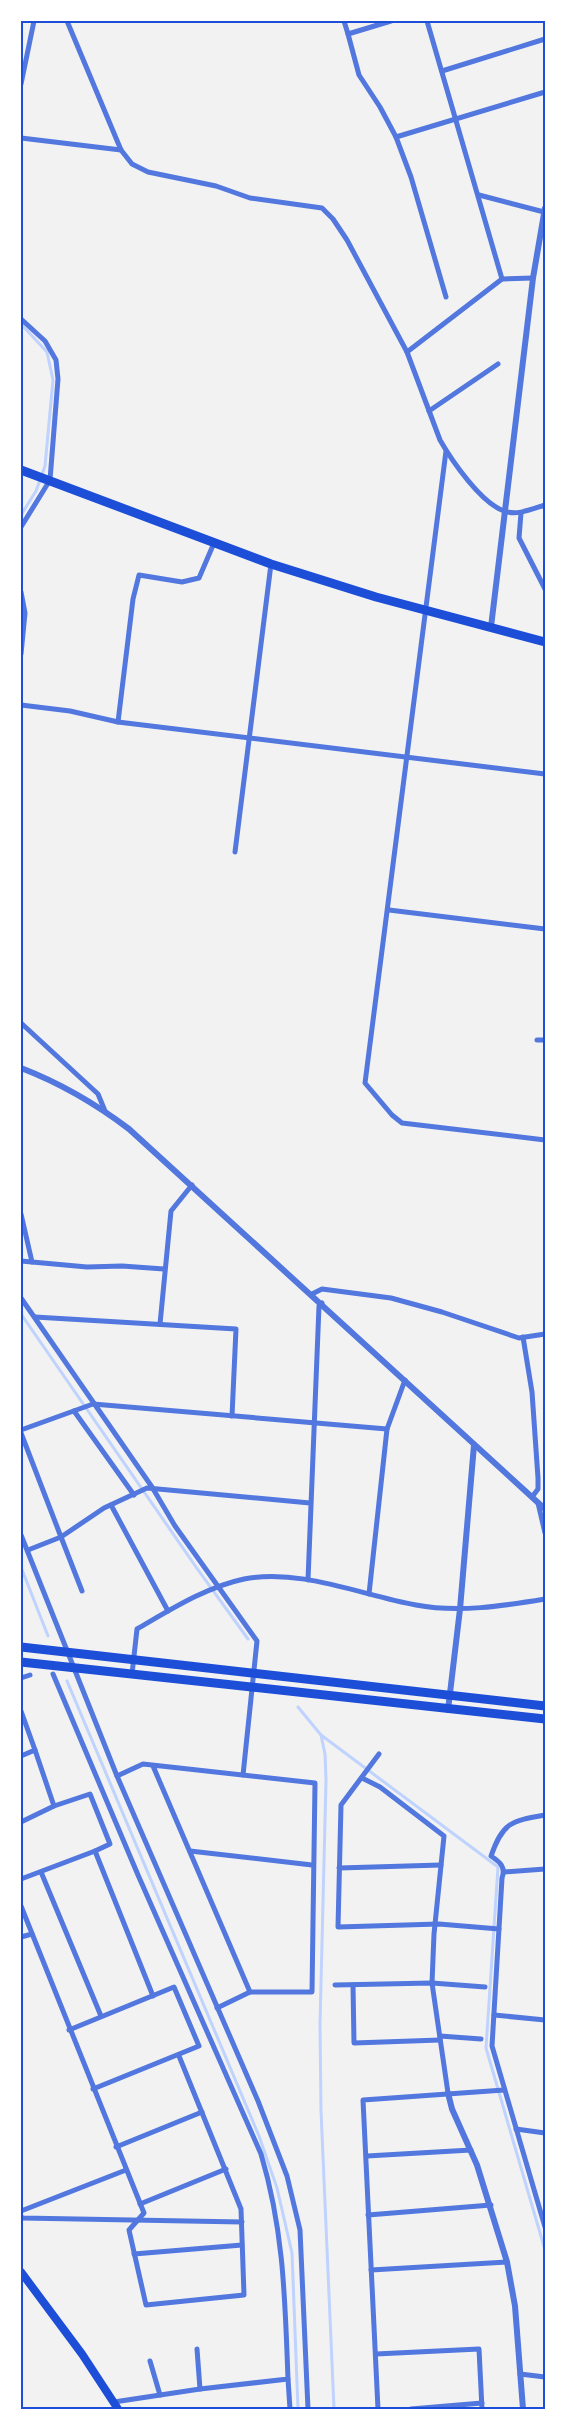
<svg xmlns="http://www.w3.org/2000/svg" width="566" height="2430" font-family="'Alegreya Sans',sans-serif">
<rect width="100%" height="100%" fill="#f2f2f2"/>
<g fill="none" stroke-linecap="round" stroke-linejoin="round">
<!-- stream -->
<g stroke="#bfd3fe" stroke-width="3">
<path d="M21,324L47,352L53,380L45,466L36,491L21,515"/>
<path d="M21,1314L196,1567L248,1639"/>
<path d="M21,1567L48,1636"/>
<path d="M67,1681L259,2136L277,2188L292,2253L298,2409"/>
<path d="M298,1707L321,1735L498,1867L486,2048L545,2250"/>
<path d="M321,1735L325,1754L326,1780L320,2024L321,2111L334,2409"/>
</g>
<!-- minor -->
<g stroke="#5277de" stroke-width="5">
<path d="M67,21L121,150L132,164L148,172L216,186L250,198L322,208L333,219L347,240L407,352L440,440C452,461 481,503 504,511C517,516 532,509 545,505"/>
<path d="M344,21L348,34L391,21"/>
<path d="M427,21L502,279"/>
<path d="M348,34L359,75L380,107L396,137L545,92"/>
<path d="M442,71L545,39"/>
<path d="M21,84L34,21"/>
<path d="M396,137L411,177L446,297"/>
<path d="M21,138L121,150"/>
<path d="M479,195L544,212"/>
<path d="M21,319L45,341L56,360L58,379L50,480L21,527"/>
<path d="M407,352L502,279L533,278"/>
<path d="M429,411L498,364"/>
<path d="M446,451L365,1083L392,1115L402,1123L545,1140"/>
<path d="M521,513L519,538L545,589"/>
<path d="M21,592L25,613L21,654"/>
<path d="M21,705L70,711L118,722L545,774"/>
<path d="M118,722L133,599L139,575L182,582L199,578L214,543"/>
<path d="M235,852L271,564"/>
<path d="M389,910L545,929"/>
<path d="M21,1023L98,1094L105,1111"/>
<path d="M537,1040H545"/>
<path d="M21,1214L32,1262"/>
<path d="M21,1261L87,1267L122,1266L164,1269"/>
<path d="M312,1294L322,1289L391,1298L442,1312L519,1338L545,1334"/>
<path d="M21,1298L152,1487L175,1526L257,1641L243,1775"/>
<path d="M35,1317L236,1329L232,1416"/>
<path d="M160,1324L171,1211L192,1185"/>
<path d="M523,1337L532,1392L538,1478V1489L532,1497"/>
<path d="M74,1411L134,1495"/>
<path d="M21,1430L93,1404L387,1429"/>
<path d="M21,1433L61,1537L104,1508L147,1488L310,1503"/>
<path d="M538,1503L545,1533"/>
<path d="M111,1505L168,1611"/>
<path d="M21,1535L117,1776L258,2101L287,2176L300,2230L308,2409"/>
<path d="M28,1550L61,1537L82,1591"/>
<path d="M308,1580L319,1306L322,1303"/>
<path d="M369,1594L387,1429L405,1380"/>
<path d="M53,1674L138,1875L261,2154C284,2231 285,2300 288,2379L200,2389L197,2349"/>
<path d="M132,1674L137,1629C170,1610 206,1587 244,1579C300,1568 361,1595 416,1605C458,1613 503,1606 545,1599"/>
<path d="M21,1678L30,1675"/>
<path d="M21,1711L35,1750"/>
<path d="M379,1754L341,1805L338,1927L439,1924L499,1929"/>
<path d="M21,1756L35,1750L54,1806"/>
<path d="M117,1776L143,1764L315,1783L312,1992H250L153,1766"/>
<path d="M362,1778L380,1787L444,1836L434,1934L432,1983L448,2093"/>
<path d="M545,1815C511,1821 503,1822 491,1856C500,1862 506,1867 502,1878L492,2046L545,2227"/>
<path d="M21,1822L54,1806L90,1794L110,1844L95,1851"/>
<path d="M190,1851L312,1865"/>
<path d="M339,1868L441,1865"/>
<path d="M41,1872L101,2016"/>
<path d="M504,1872L545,1869"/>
<path d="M21,1879L95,1851L153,1996"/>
<path d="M21,1906L144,2213L129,2230L146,2305L244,2295L241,2209L179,2056"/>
<path d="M21,1937L32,1934"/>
<path d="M335,1985L432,1983L485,1987"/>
<path d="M353,1985L354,2043L440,2040"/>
<path d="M217,2008L250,1992"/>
<path d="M494,2015L545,2020"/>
<path d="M69,2030L174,1987L199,2046L93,2089"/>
<path d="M440,2036L481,2039"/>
<path d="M516,2129L545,2133"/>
<path d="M116,2147L202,2112"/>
<path d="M367,2156L471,2150"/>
<path d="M140,2204L226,2169"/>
<path d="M21,2211L126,2170"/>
<path d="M368,2215L491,2205"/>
<path d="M21,2216L22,2218L242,2222"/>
<path d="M134,2254L242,2245"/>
<path d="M371,2270L507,2262"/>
<path d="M376,2354L479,2349L482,2409"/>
<path d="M150,2361L160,2395"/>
<path d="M520,2374L545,2377"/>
<path d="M288,2379L290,2409"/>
<path d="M114,2402L200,2389"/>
<path d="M378,2409L363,2100L504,2090"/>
<path d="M411,2409L482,2403"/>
</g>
<!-- tertiary -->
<g stroke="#5277de" stroke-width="6">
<path d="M491,627L533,278L545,208"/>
<path d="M21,1068C60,1083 96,1104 129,1129L545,1509"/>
<path d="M448,1710L460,1609L474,1445"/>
<path d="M448,2093L452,2109L477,2165L507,2262L515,2306L523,2409"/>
</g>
<!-- secondary -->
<path stroke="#1d4ed8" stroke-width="8" d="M21,2272L82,2354L118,2409"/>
<!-- primary -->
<g stroke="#1d4ed8" stroke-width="9">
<path d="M21,470L271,564L376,597L545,642"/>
<path d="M21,1647L545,1706"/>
<path d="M21,1662L545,1719"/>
</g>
</g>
<!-- border -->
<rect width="566" height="2430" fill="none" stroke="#ffffff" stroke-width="45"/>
<rect x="22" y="22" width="522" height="2386" fill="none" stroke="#1d4ed8" stroke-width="2"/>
</svg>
